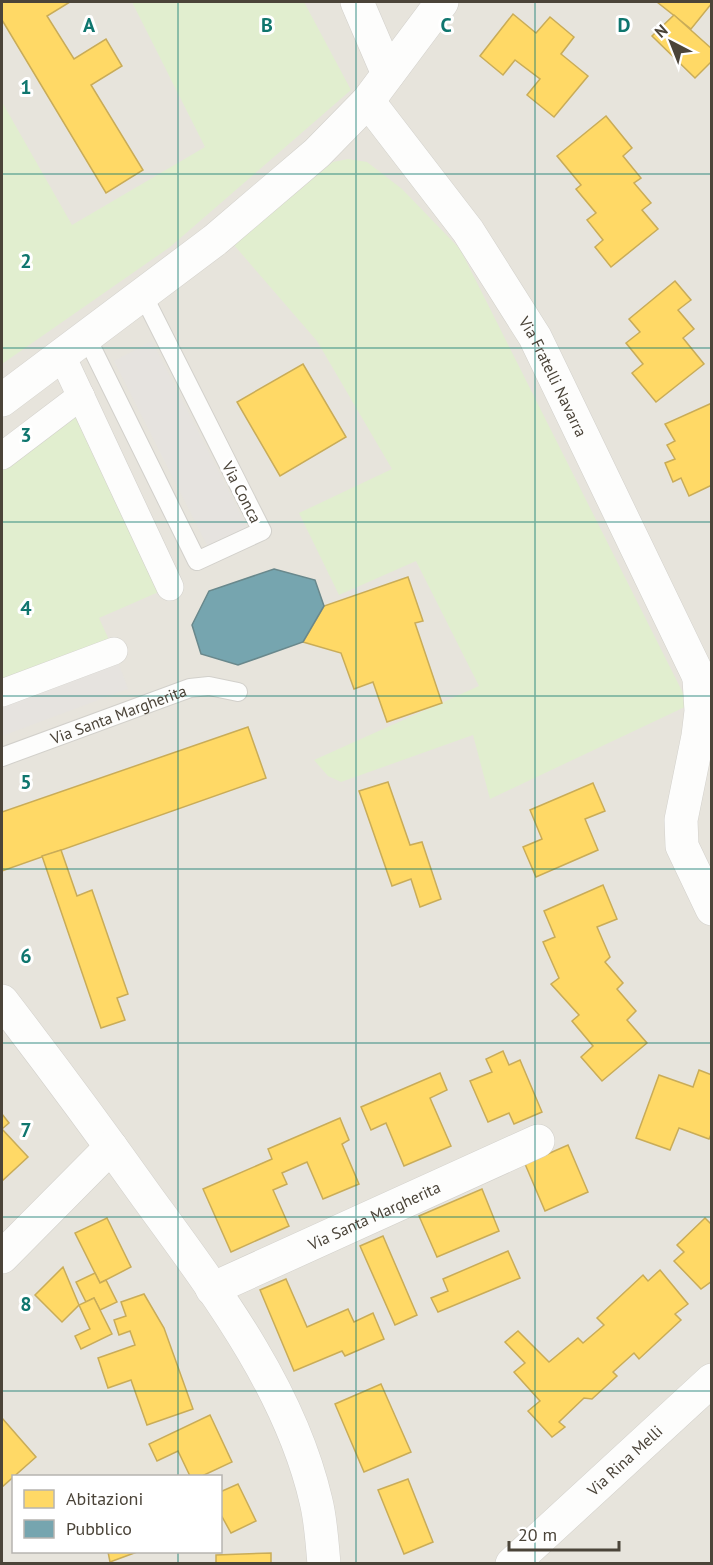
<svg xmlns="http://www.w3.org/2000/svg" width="713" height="1565" font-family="'PT Sans',sans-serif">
<rect width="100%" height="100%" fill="#f4f2ee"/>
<!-- residential -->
<path fill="#e7e4dc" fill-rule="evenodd" d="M2,2H711V1563L2,1564ZM14,1476H220V1552H14Z"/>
<!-- green -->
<g fill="#e1eecf">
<path d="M132,2H304L351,90L170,247L2,364V102L72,225L205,147Z"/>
<path d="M348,159L367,162L402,189L460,249L689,705L490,799L473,735L341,782L328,776L314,760L479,686L416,561L339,595L299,513L392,469L317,341L234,245L333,162Z"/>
<path d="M81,396L170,587L99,618L114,651L2,693V456Z"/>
</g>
<!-- parking -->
<g fill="#e6e3df">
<path d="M152,341L248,529L209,549L114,361Z"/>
<path d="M114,651L128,689L2,736V693Z"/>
</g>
<!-- homes -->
<g fill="#ffd966" stroke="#c9ac58" stroke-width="1.5">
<path d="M2,2H70L47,16L74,59L106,39L122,66L91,85L143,170L106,193L2,20Z"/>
<path d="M657,2H712V3L691,29Z"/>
<path d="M513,14L536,33L550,17L574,37L561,54L588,76L554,117L527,95L540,79L515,60L503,75L480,56Z"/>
<path d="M674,15L712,49V61L695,78L652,36Z"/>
<path d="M606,116L632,148L623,156L641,178L634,183L651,203L642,210L658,229L611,267L595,247L603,240L587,220L596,213L576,189L581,185L557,156Z"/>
<path d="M675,281L691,300L678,310L694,329L683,338L704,364L656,402L632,373L643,364L626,343L640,332L629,319Z"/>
<path d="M303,364L346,437L280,476L237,402Z"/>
<path d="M712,403V485L689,496L681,478L673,482L665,463L675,459L667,445L675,441L665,424Z"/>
<path d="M408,577L423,621L415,623L442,703L387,722L373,682L354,689L341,653L303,642L324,606Z"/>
<path d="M248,727L266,778L2,871V812Z"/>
<path d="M388,782L410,845L422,842L441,899L420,907L411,879L392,886L359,791Z"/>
<path d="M593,783L605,811L585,819L598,850L536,877L523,847L542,839L530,810Z"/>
<path d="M61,850L77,896L92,890L128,994L117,998L125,1020L101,1028L42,856Z"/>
<path d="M603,885L617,919L597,927L610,957L605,962L623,983L617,989L636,1011L627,1020L647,1043L602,1081L581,1057L593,1046L572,1021L579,1015L551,984L559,978L543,942L555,937L544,911Z"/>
<path d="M503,1051L509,1065L520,1060L542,1112L514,1124L509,1113L488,1122L470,1081L492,1072L486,1059Z"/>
<path d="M699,1070L712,1075V1132L709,1139L679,1128L670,1150L636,1138L659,1075L693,1087Z"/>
<path d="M440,1073L447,1090L430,1098L451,1146L404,1166L386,1123L371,1130L361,1107Z"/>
<path d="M2,1114L9,1123L2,1129L28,1157L2,1181Z"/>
<path d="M340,1118L349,1140L342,1144L359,1184L323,1199L307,1162L282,1173L287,1184L273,1190L289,1226L231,1252L203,1189L272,1159L268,1149Z"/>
<path d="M568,1145L588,1192L545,1211L525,1164Z"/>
<path d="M482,1189L499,1231L437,1257L419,1216Z"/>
<path d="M107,1218L131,1267L100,1283L75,1233Z"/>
<path d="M705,1218L712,1225V1281L701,1289L674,1261L684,1252L677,1245Z"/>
<path d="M383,1236L417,1315L395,1325L360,1246Z"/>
<path d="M508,1251L520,1278L438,1312L431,1298L448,1291L443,1279Z"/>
<path d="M63,1267L79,1305L62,1322L35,1295Z"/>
<path d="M660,1270L688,1304L675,1314L681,1320L639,1359L634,1353L613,1372L617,1376L592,1399L584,1398L559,1422L565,1427L552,1437L528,1411L540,1401L514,1372L525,1363L505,1342L518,1331L549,1362L578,1338L583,1343L604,1325L597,1318L643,1275L648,1281Z"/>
<path d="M95,1273L100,1283L106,1280L117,1302L100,1310L94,1298L86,1302L76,1282Z"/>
<path d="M286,1279L307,1327L348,1309L354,1322L373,1313L384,1339L345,1356L342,1351L294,1371L260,1290Z"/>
<path d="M144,1294L164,1328L193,1409L147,1425L131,1380L108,1388L98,1358L135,1345L130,1331L119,1335L114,1320L126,1316L121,1302Z"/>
<path d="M94,1298L112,1334L81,1349L75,1336L90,1329L79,1305Z"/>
<path d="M381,1384L411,1452L364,1472L335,1404Z"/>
<path d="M210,1415L232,1462L202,1476H190L178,1451L157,1461L149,1444Z"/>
<path d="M2,1418L36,1457L2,1487Z"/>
<path d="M408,1479L433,1542L404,1554L378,1490Z"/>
<path d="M238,1484L256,1521L231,1533L220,1513V1492Z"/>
<path d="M108,1552H137L110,1562Z"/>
<path d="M271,1553V1564H216V1555Z"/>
</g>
<!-- public -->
<path fill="#76a5af" stroke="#69888c" stroke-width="1.5" d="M274,569L315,580L324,606L303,642L238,665L201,654L192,625L209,591Z"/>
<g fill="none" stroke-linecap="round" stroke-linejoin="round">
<defs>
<g id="service">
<path d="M87,338L197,561L262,531L143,295"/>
<path id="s1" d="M2,757L190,688L209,686L238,692"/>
</g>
<g id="pedestrian">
<path d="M62,356L170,587"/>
<path d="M2,456L81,396"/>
<path d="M2,693L114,651"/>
</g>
<g id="minor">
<path d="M357,2L388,74"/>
<path id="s2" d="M368,101L468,231L535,337L712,704"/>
<path d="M2,400L215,240L317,153L368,101L442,2"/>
<path d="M699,679L701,711L698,736L681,820L682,846L712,909"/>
<path d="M2,1001C51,1065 100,1131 147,1197C214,1289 290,1388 316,1501C321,1521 322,1543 324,1564"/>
<path d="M2,1257L111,1147"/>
<path id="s3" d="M212,1289L538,1141"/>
<path id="s4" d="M512,1564L712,1380"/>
</g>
</defs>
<!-- service casing -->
<use href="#service" stroke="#d2d0cb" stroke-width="20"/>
<!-- pedestrian casing -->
<use href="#pedestrian" stroke="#d2d0cb" stroke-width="28"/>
<!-- minor casing -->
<use href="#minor" stroke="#d2d0cb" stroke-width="34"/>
<!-- service -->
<use href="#service" stroke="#fdfdfc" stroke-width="18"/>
<!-- pedestrian -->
<use href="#pedestrian" stroke="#fdfdfc" stroke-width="27"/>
<!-- minor -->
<use href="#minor" stroke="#fdfdfc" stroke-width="33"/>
</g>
<!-- grid -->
<path fill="none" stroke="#0f766e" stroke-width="1.5" stroke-opacity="0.55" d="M178,2V1476M356,2V1564M535,2V1564M2,174H712M2,348H712M2,522H712M2,696H712M2,869H712M2,1043H712M2,1217H712M2,1391H712M178,1552V1564"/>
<g text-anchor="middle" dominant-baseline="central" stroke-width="6" stroke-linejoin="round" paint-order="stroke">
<!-- street labels -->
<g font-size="16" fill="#4b4439" stroke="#fff">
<text stroke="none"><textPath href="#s2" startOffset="333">Via Fratelli Navarra</textPath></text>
<text transform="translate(242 492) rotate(63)">Via Conca</text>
<text stroke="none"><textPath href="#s1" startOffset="124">Via Santa Margherita</textPath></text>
<text stroke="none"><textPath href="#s3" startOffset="178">Via Santa Margherita</textPath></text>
<text stroke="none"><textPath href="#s4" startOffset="153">Via Rina Melli</textPath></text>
</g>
</g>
<g font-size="20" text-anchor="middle" font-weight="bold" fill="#0f766e" stroke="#fff" stroke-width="6" stroke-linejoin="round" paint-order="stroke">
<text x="89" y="32">A</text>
<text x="267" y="32">B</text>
<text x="446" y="32">C</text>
<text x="624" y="32">D</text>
<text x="26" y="94">1</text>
<text x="26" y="268">2</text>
<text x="26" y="442">3</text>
<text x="26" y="615">4</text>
<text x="26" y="789">5</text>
<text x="26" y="963">6</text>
<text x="26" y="1137">7</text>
<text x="26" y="1311">8</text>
</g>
<!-- border -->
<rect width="713" height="1565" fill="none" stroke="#4b4439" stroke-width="6"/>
<!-- legend -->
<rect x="12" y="1475" width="210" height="78" fill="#ffffff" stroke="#b7b4b0" stroke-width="1.5"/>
<rect x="24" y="1490" width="30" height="18" fill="#ffd966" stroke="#b7b4b0" stroke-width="1.5"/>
<text x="66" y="1505" font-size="18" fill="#4b4439">Abitazioni</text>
<rect x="24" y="1520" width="30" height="18" fill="#76a5af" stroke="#b7b4b0" stroke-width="1.5"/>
<text x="66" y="1535" font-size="18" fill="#4b4439">Pubblico</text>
<!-- north arrow -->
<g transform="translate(671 42) rotate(318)" stroke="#ffffff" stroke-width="4.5" paint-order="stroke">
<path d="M0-4.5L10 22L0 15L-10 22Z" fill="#4b4439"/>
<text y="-9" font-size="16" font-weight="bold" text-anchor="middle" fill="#4b4439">N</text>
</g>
<!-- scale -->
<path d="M509 1541v9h110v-9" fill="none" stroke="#4b4439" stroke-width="3"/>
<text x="518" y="1541" font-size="18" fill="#4b4439" stroke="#ffffff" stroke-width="4.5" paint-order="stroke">20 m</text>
</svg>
